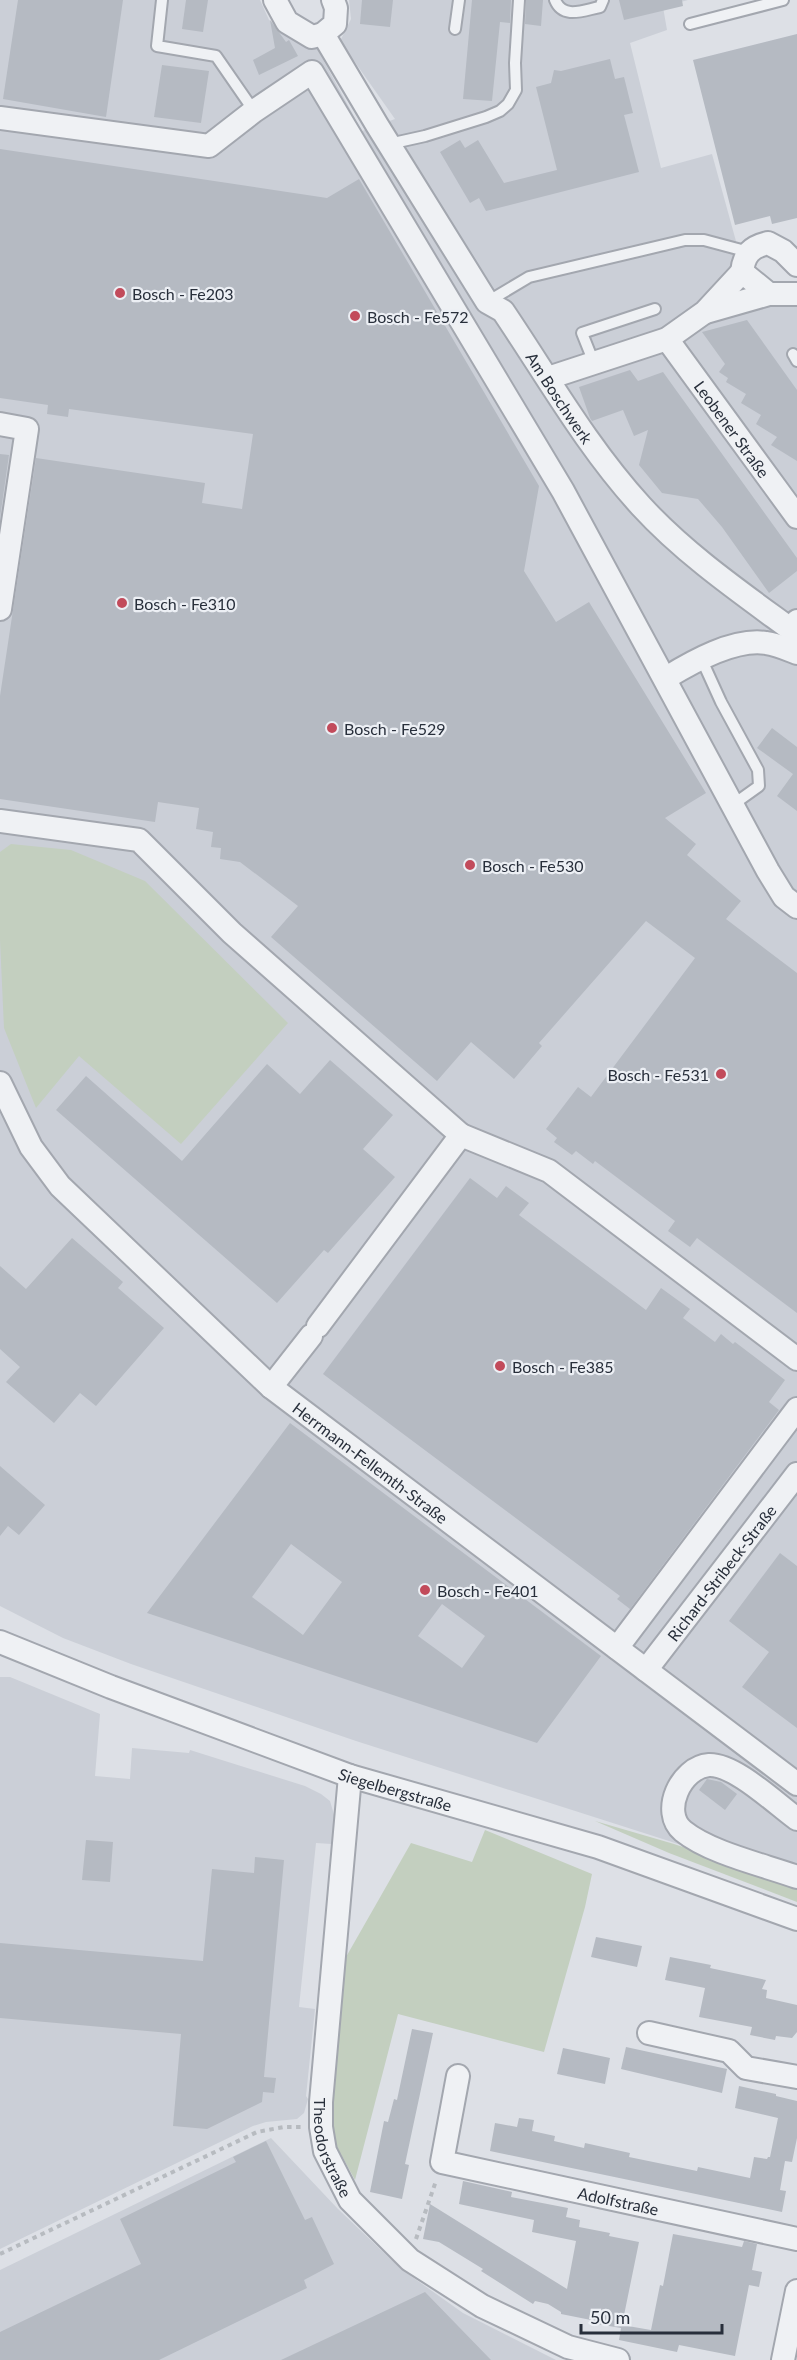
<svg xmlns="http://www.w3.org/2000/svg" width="797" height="2360" font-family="Lato,sans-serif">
<rect width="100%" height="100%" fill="#dde0e6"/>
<!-- built -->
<g fill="#cbcfd7">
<path d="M0,0H260L269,20L314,43L362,131L395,119L340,41L351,19L349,0H688L663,7L667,30L630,43L661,168L712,154L753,303L797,306V1884L669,1841L356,1741L131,1664L63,1638L0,1606Z"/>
<path d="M0,1677H10L100,1714L95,1776L130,1779L132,1748L189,1753L190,1750L305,1786L321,1794L330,1801L335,1818L332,1844L316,1843L299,2007L315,2009L306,2096L308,2099L304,2113L297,2119L266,2122L253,2126L0,2249Z"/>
<path d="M271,2138L338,2209L401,2269L463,2313L556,2360H0V2270Z"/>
</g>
<!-- green -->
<g fill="#c3cfbf">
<path d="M11,844L71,850L145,881L288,1023L181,1144L79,1056L36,1108L4,1028L0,940V852Z"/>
<path d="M595,1821L674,1844L797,1885V1902L669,1853Z"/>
<path d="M485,1830L592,1874L585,1907L544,2052L398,2014L355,2180L330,2134L346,1957L411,1843L472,1862Z"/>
</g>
<!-- building -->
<g fill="#b5bac2" fill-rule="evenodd">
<path d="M18,0H123L106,117L3,99Z"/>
<path d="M186,0H208L203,32L182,29Z"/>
<path d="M362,0H393L390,27L360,24Z"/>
<path d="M472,0H511L510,23L500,22L492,101L463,99Z"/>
<path d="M526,0H543L541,26L525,24Z"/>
<path d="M619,0H682L683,6L624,20Z"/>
<path d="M270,20L286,42L289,40L298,56L259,75L253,60L275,48Z"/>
<path d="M797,34V218L772,224L770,216L735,225L693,60Z"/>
<path d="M610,59L615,79L624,77L633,113L624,115L639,172L486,211L479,198L470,203L440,152L460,140L465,148L478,140L504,183L557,170L536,87L551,83L554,70L561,71Z"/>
<path d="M162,65L209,71L201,123L154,117Z"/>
<path d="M0,149L327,198L359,179L539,486L524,571L556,622L589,602L706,793L665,818L696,844L687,855L741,901L726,919L797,973V1313L697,1238L690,1247L668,1231L675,1221L595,1161L593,1164L576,1151L572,1155L554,1142L557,1138L546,1129L578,1087L591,1097L695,958L646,921L539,1043L542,1046L514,1079L471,1042L437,1081L271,937L298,906L240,862L220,859L221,848L211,847L213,832L196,829L199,808L158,802L155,822L0,799V696L36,458L205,483L202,503L242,509L253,434L69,409L68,417L47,414L48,405L0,398Z"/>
<path d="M747,320L797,390V461L771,445L777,437L756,424L761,415L741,403L746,394L726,382L728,378L719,372L725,364L702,332Z"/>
<path d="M630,370L638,381L663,372L797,558V571L769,593L722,527L698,499L662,493L639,465L648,430L634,436L623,410L592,421L590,418L579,387Z"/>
<path d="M0,454L9,455L0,518Z"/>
<path d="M772,728L797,747V811L777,796L793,774L757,748Z"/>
<path d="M330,1060L393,1115L363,1149L395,1177L328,1253L324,1250L277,1303L56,1110L86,1076L182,1161L267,1064L300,1094Z"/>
<path d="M470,1178L497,1198L506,1186L529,1203L519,1215L646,1310L661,1288L690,1309L683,1318L715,1342L721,1334L733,1344L735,1342L785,1380L769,1402L779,1410L630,1609L617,1599L620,1596L323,1374Z"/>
<path d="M72,1238L123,1282L118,1288L164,1328L96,1406L80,1393L54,1423L6,1382L20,1367L0,1349V1266L26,1289Z"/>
<path d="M290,1423L601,1656L537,1743L147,1613ZM291,1544L342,1582L303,1635L252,1597ZM442,1604L485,1636L462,1668L418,1636Z"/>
<path d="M0,1466L45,1505L19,1535L8,1526L0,1536Z"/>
<path d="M780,1553L797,1566V1728L742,1687L769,1652L729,1621Z"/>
<path d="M707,1779L721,1782L737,1794L725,1810L699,1790Z"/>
<path d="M86,1840L113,1842L110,1882L82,1880Z"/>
<path d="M255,1857L284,1860L264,2077L276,2078L274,2093L263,2092L262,2102L207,2129L173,2126L181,2034L0,2018V1943L203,1961L212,1869L254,1873Z"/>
<path d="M596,1937L642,1946L637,1967L591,1957Z"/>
<path d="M670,1957L711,1965L710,1968L766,1980L762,1989L767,1990L766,1998L797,2005V2032L792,2038L776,2036L775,2040L750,2035L752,2027L699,2017L705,1988L665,1980Z"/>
<path d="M412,2029L433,2033L405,2164L409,2165L402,2199L370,2192L384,2121L388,2122L394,2099L397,2100Z"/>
<path d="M626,2047L727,2069L722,2093L621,2069Z"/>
<path d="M563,2048L610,2058L605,2084L557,2074Z"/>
<path d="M739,2086L776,2094V2096L797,2101V2138L792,2162L785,2161L780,2190L786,2191L782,2212L490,2151L495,2123L517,2127L519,2118L534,2120L532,2131L555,2136L554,2141L584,2148L585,2143L630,2153L629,2157L697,2171L698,2167L750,2178L754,2157L767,2159L768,2157H770L778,2118L735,2108Z"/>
<path d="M266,2141L305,2220L312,2217L334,2264L304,2280L307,2288L159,2360H0V2332L141,2264L120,2219L236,2162L233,2157Z"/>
<path d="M463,2181L512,2192L511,2197L568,2208L566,2217L580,2220L579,2227L610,2233L609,2236L639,2242L622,2325L651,2330L660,2285L663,2286L673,2234L742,2247L744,2241L757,2244L752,2270L762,2272L759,2287L749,2285L735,2356L679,2345L677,2352L619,2340L621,2328L591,2323V2320L561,2314V2312L548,2304L535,2301L533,2304L481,2271L483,2269L439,2242L423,2239L430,2204L567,2289L576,2241L532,2232L534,2220L459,2204Z"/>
<path d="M425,2292L491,2360H281L406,2301Z"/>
</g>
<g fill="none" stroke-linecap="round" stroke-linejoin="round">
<defs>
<g id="service">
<path d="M162,0L157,46L216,56L254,111"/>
<path d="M555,0C563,20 584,10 600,7L603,0"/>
<path d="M690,24L783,0"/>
<path d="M455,29L459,0"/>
<path d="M389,144L425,136L486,117L500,111L508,104L516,90L515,63L519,0"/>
<path d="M487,302L529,277L685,240H704L749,252"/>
<path d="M793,354L797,361"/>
<path d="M594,363L582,333L655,309"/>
<path d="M701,658L721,702L758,770L759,786L731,806"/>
</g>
<g id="minor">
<path d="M275,0L287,22L312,37L323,34L335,24L336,8L333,0"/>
<path id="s1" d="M323,34L377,125L487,302L503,311C547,376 587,447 641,506C685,554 740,592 793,631L797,621"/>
<path d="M0,118L209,146L254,111L312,72L563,491L768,871L784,897L797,907"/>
<path d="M797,265L783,251L768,243C751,247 744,254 742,272L769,294H797"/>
<path d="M706,312L769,294"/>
<path id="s2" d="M667,339L797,517"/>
<path d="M548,378L667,339L705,312L742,272"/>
<path d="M0,424L27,429L0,609"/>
<path d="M666,678C692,662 734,638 766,643C776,644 787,649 797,653"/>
<path d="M0,821L139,840L232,933L461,1135L318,1326"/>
<path id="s3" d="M0,1083L31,1147L60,1186L271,1387L797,1784"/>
<path d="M461,1135L549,1171L797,1359"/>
<path d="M271,1387L311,1336"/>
<path id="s4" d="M0,1642L111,1687L350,1776L598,1847L797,1919"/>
<path d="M617,1648L797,1409"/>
<path id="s5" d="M646,1670L797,1474"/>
<path id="s6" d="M350,1776L321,2102V2127L325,2151L350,2200L410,2260L482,2306L568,2347L618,2360"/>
<path d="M797,1819C776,1804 735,1764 709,1765C681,1767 660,1812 683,1831C710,1853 764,1865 797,1877"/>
<path d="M649,2033L729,2051L746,2068L797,2077"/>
<path id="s7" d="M458,2076L442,2162L797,2239"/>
<path d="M783,2360L797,2291"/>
</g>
</defs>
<!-- service casing -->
<use href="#service" stroke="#a3a7af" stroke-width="14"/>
<!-- minor casing -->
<use href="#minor" stroke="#a3a7af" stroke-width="26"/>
<!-- path -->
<g stroke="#b7bbc0" stroke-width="4" stroke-dasharray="4.5 4.5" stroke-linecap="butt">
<path d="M416,2239L436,2181"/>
<path d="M0,2254L257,2132L284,2127H302"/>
</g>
<!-- service -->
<use href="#service" stroke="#eff1f4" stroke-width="10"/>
<!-- minor -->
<use href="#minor" stroke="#eff1f4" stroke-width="22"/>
</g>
<!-- markers -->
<g fill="#c24b5b" stroke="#eceff4" stroke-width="2">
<circle cx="120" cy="293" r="6"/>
<circle cx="355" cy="316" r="6"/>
<circle cx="122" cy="603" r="6"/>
<circle cx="332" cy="728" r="6"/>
<circle cx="470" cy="865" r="6"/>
<circle cx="721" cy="1074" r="6"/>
<circle cx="500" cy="1366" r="6"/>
<circle cx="425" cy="1590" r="6"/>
</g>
<g text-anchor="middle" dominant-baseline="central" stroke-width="4.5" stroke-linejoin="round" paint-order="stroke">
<!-- poi labels -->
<g font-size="16" fill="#282f3b" stroke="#eceff4" text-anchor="start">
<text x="132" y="293">Bosch - Fe203</text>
<text x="367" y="316">Bosch - Fe572</text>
<text x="134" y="603">Bosch - Fe310</text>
<text x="344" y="728">Bosch - Fe529</text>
<text x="482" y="865">Bosch - Fe530</text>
<text x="709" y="1074" text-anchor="end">Bosch - Fe531</text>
<text x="512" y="1366">Bosch - Fe385</text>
<text x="437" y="1590">Bosch - Fe401</text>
</g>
<!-- street labels -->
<g font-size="16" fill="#282f3b" stroke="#eceff4">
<text stroke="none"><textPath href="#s1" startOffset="436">Am Boschwerk</textPath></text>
<text stroke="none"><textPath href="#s2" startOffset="111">Leobener Straße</textPath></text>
<text stroke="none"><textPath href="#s3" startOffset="536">Herrmann-Fellemth-Straße</textPath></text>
<text stroke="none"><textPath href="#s5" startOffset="123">Richard-Stribeck-Straße</textPath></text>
<text stroke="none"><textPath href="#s4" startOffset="422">Siegelbergstraße</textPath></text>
<text stroke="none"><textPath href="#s6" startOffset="375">Theodorstraße</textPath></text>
<text stroke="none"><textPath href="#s7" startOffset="268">Adolfstraße</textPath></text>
</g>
</g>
<!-- scale -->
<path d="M581 2324v9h141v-9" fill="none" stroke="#282f3b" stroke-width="3"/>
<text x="590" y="2324" font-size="18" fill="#282f3b" stroke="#eceff4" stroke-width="4.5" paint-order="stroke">50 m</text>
</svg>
